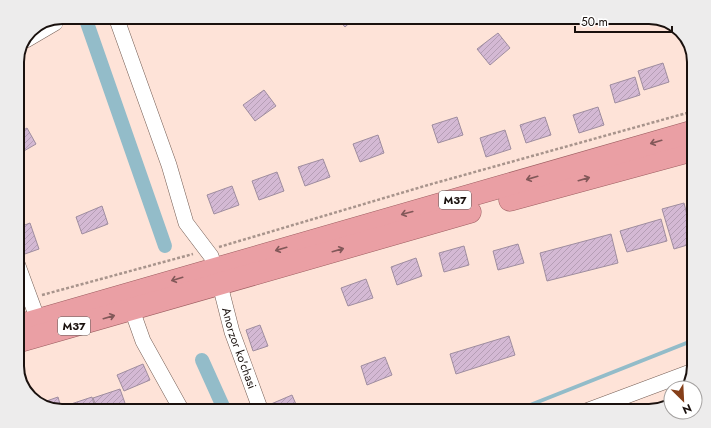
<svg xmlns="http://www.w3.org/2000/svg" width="711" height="428" font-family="Jost,sans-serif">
<defs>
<pattern id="building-hatch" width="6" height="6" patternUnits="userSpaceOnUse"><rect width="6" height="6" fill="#d4b9d4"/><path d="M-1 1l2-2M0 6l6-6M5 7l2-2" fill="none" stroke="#b59eb5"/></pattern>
</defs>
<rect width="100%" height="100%" fill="#fee3d8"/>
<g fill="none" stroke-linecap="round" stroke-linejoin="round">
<!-- stream -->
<path stroke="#93bcc9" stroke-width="4" d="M515,411L694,340"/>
<!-- canal -->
<g stroke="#93bcc9" stroke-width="14">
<path d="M85,17L165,246"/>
<path d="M202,360L225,411"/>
</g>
</g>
<!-- building -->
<g fill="url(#building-hatch)" stroke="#9f8d9f">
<path d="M336,17H356L345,27Z"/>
<path d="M498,33L510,48L490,65L477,49Z"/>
<path d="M663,63L669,82L644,90L638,71Z"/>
<path d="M635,77L640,95L615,103L610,85Z"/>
<path d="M264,90L276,106L255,121L243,105Z"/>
<path d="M598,107L604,125L579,133L573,115Z"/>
<path d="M457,117L463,135L438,143L432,125Z"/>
<path d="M545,117L551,135L526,143L520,125Z"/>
<path d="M27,128L36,144L17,155V134Z"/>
<path d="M505,130L511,149L486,157L480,138Z"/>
<path d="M378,135L384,153L360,162L353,144Z"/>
<path d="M323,159L330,177L305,186L298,167Z"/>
<path d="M277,172L284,191L259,200L252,181Z"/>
<path d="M232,186L239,205L214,214L207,195Z"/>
<path d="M694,201V219L689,203Z"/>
<path d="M684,203L694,243L674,249L662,209Z"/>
<path d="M102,206L108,224L82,234L76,217Z"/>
<path d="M661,219L667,241L627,252L620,231Z"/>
<path d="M30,223L39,249L22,255L17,242V228Z"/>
<path d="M611,234L618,263L547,281L540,253Z"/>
<path d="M518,244L524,263L498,270L493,251Z"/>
<path d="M464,246L469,265L444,272L439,253Z"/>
<path d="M416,258L422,276L397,285L391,267Z"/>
<path d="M366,279L373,298L348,306L341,288Z"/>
<path d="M260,325L268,346L253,351L246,330Z"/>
<path d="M509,336L515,355L456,374L450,354Z"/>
<path d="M385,357L392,375L367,385L361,366Z"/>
<path d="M143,364L150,380L124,391L117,375Z"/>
<path d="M120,389L126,406L110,411H98L93,398Z"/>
<path d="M292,395L298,409L293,411H274L271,404Z"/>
<path d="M58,397L62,411L38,404Z"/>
<path d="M92,397L96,411H66L65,406Z"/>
</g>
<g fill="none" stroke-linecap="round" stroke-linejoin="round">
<defs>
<g id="minor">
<path d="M116,17L169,165L186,223L211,256L215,268"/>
<path d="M26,40L55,23L54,20"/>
<path d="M17,263L38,320"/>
<path id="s1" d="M220,285L232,332L261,411"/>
<path d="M132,310L143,341L182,411"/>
<path d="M586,411L693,371"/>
</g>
<g id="trunk">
<path d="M510,200L694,150"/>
<path d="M17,326L694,131"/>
<path d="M17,342L470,212"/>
</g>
</defs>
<!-- minor casing -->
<use href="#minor" stroke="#776057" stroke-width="16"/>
<!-- trunk casing -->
<use href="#trunk" stroke="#9d5e61" stroke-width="23"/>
<!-- path -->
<g stroke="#a8948c" stroke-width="2.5" stroke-dasharray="3 2" stroke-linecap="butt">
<path d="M219,247L428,185L694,111"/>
<path d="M42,295L193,254"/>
</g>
<!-- minor -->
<use href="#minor" stroke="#fff" stroke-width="15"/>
<!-- trunk -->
<use href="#trunk" stroke="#ea9fa4" stroke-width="22"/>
</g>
<!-- one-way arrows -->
<defs><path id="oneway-shaft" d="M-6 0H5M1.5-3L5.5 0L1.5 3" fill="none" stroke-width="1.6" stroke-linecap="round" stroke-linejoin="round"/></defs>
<g stroke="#825859">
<use href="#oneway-shaft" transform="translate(656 142) rotate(164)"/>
<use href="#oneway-shaft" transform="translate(532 178) rotate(164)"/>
<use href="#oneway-shaft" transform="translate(584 179) rotate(-16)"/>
<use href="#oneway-shaft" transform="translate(407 213) rotate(165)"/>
<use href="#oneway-shaft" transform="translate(281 249) rotate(164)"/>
<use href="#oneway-shaft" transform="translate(338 250) rotate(-16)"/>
<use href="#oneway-shaft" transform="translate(177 279) rotate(163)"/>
<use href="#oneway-shaft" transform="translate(109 317) rotate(-16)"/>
</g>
<g text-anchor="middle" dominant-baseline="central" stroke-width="3" stroke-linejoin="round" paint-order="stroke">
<!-- shield labels -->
<g fill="#fff" stroke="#5f5856" stroke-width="1">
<rect x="439" y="191" width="32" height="18" rx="3"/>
<rect x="58" y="317" width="32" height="18" rx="3"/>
</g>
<g font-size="11" font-weight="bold" fill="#1a110e">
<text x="455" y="200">M37</text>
<text x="74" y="326">M37</text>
</g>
<!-- street labels -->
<g font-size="12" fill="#1a110e" stroke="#fff">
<text stroke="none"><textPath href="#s1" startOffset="66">Anorzor ko'chasi</textPath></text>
</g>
</g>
<!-- crop -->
<path d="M0 0H711V428H0ZM62 24H649A38 38 0 0 1 687 62V366A38 38 0 0 1 649 404H62A38 38 0 0 1 24 366V62A38 38 0 0 1 62 24Z" fill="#edecec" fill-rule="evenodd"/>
<path fill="none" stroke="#1a110e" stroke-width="2" d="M62 24H649A38 38 0 0 1 687 62V366A38 38 0 0 1 649 404H62A38 38 0 0 1 24 366V62A38 38 0 0 1 62 24Z"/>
<!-- north arrow -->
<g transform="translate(683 400) rotate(156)"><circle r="19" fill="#ffffff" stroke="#a3a09f"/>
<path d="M0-3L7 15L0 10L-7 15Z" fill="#853f19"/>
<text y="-6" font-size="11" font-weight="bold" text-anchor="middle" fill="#1a110e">N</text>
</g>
<!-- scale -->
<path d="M575 26v6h97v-6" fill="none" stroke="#1a110e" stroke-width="2"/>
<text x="581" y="26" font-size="12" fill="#1a110e" stroke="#ffffff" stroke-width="3" paint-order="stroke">50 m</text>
</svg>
